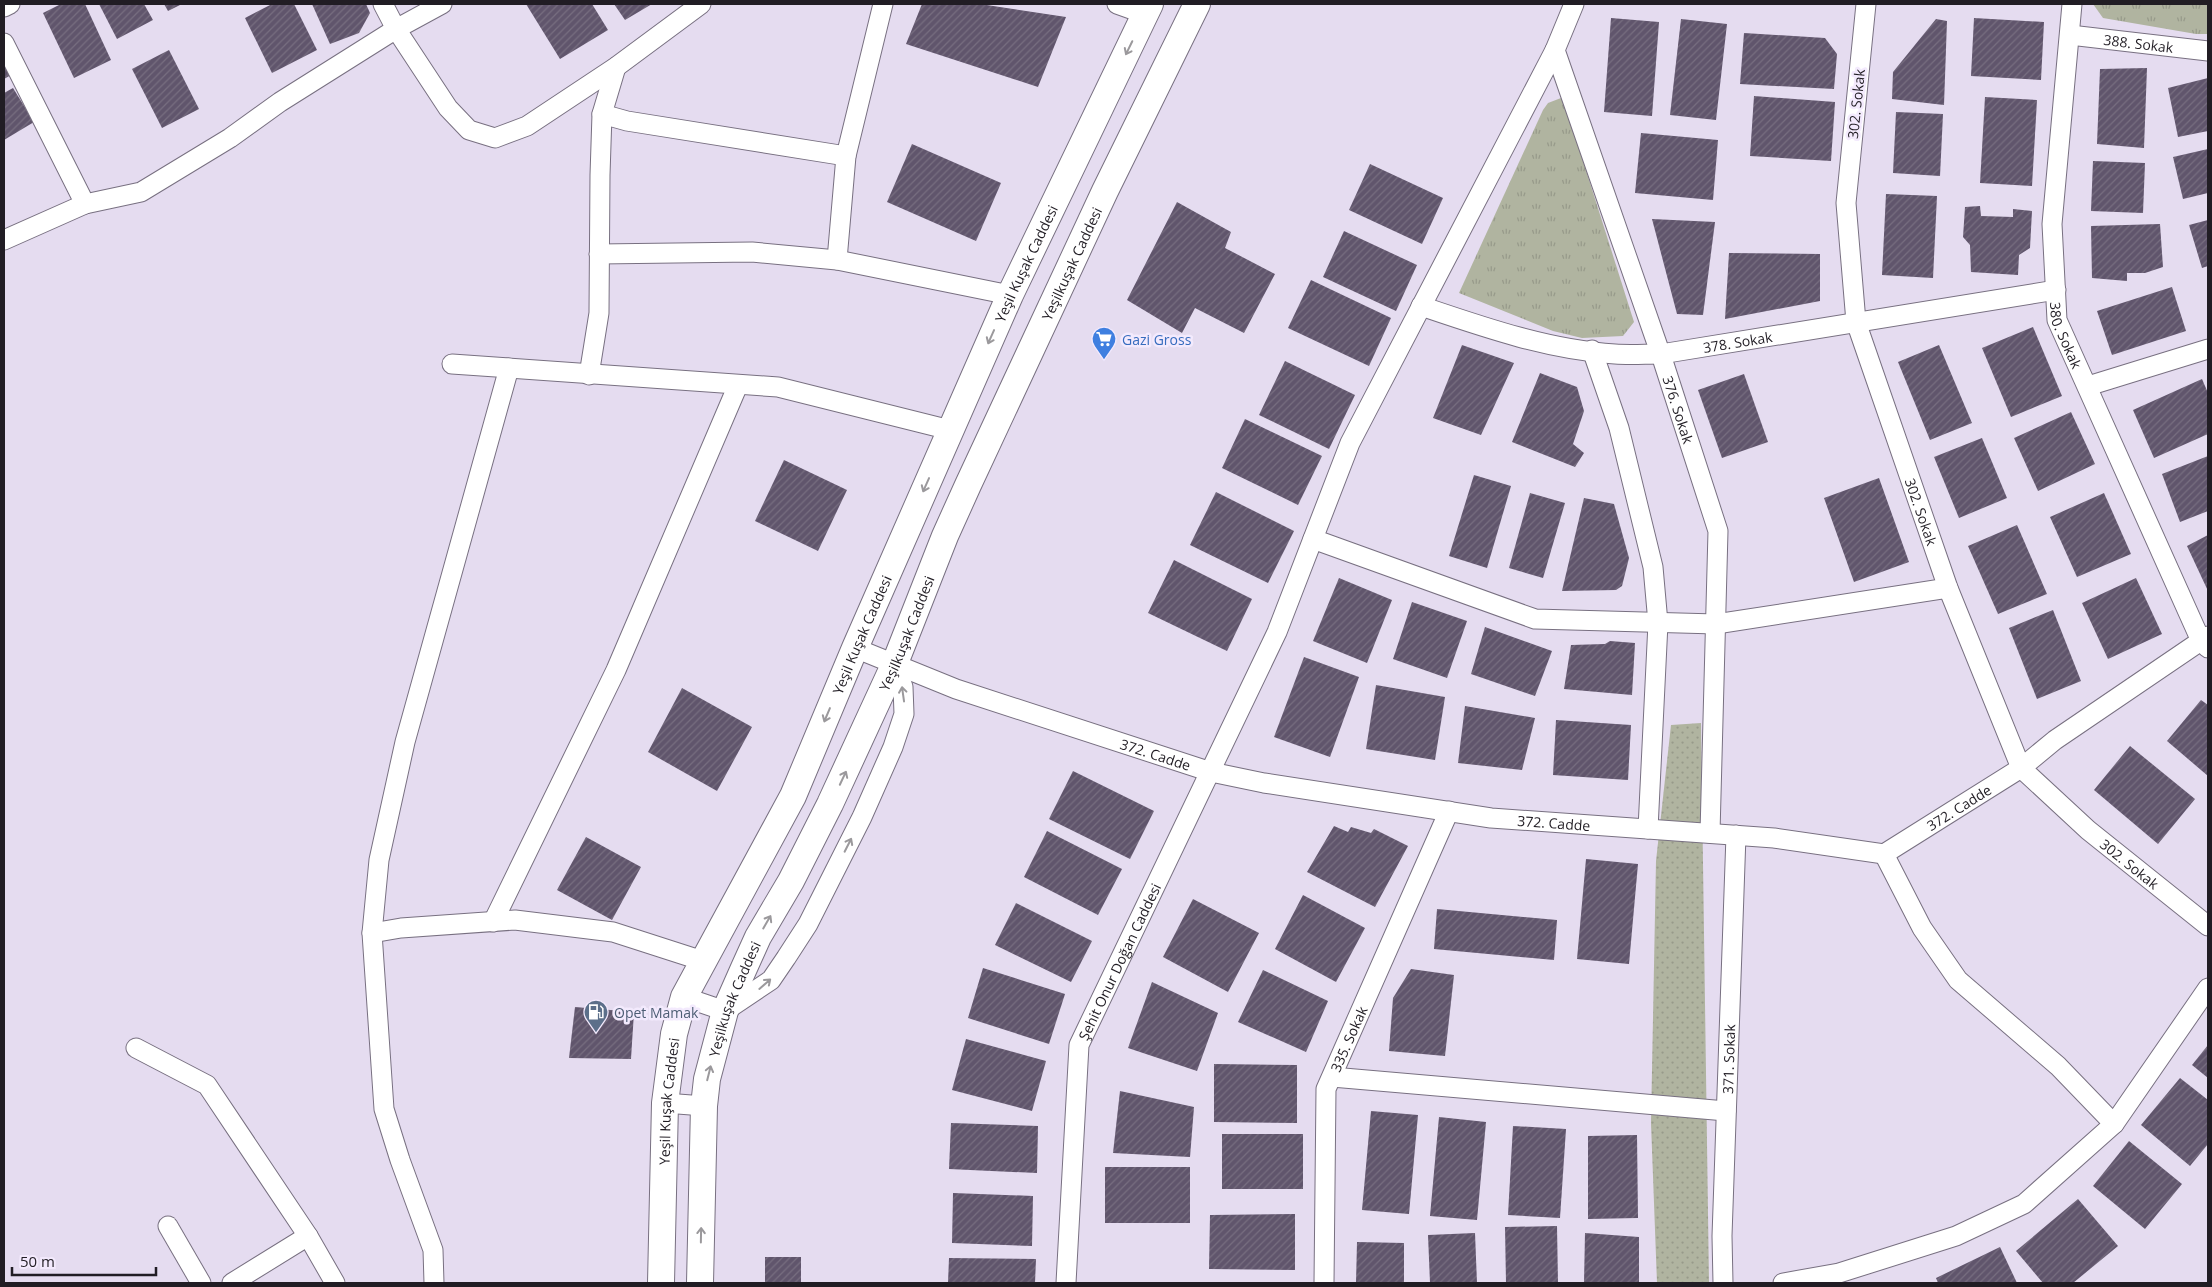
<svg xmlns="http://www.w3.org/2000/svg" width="2212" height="1287" font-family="'Open Sans',sans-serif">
<defs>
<pattern id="grass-dots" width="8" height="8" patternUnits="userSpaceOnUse" patternTransform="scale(1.25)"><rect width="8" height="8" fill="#b0b4a0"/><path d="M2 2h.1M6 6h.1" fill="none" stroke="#979a8a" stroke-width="1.8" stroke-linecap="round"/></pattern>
<pattern id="park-tufts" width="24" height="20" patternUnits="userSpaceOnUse" patternTransform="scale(1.25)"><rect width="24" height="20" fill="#b0b4a0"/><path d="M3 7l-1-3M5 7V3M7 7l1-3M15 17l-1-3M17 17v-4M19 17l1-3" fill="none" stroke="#979a8a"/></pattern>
<pattern id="building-hatch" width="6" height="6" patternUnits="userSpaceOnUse" patternTransform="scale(1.25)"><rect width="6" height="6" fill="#60556c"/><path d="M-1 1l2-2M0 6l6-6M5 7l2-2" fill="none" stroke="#776e80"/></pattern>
</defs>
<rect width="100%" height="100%" fill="#e5dcf0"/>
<!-- grass -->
<path fill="url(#grass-dots)" d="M1701,723L1709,1283H1657L1651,1123L1656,861L1671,725Z"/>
<!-- park -->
<g fill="url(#park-tufts)">
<path d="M2093,4H2208V34H2196L2103,18Z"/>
<path d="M1561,98L1566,107L1634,322L1623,336L1582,338L1553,331L1459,293L1543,110L1548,103Z"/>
</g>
<!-- building -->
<g fill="url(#building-hatch)">
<path d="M61,4H85L111,60L74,78L43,13Z"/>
<path d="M99,4H144L153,20L117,39Z"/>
<path d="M164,4H182L168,11Z"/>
<path d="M272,4H294L317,50L272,73L245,18Z"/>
<path d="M312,4H366L370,13L359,33L330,44Z"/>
<path d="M526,4H592L608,30L560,59Z"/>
<path d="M614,4H652L625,20Z"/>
<path d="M922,4H980L1066,17L1038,87L906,44Z"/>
<path d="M1611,18L1659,22L1652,116L1604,112Z"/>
<path d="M1974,18L2044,22L2041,80L1971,76Z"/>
<path d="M1681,19L1727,24L1716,120L1670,115Z"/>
<path d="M1936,19L1947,21L1944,105L1892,99L1893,72Z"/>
<path d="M1744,33L1825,38L1837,54L1834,89L1740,84Z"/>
<path d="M169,50L199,109L162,128L132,69Z"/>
<path d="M4,63L11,75L4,79Z"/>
<path d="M2147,68L2144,148L2097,144L2100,69Z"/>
<path d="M2208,78V131L2178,137L2168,88Z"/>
<path d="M13,88L34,122L4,140V93Z"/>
<path d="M1754,96L1835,102L1831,161L1750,156Z"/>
<path d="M1985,97L2037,100L2032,186L1980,183Z"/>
<path d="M1896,112L1943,114L1940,176L1893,173Z"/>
<path d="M1641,133L1718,140L1713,200L1635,193Z"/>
<path d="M912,144L1001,183L976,241L887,202Z"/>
<path d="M2208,149V193L2183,199L2173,157Z"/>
<path d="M2093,161L2145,163L2143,213L2091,211Z"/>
<path d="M1370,164L1443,198L1422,244L1349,210Z"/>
<path d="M1886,194L1937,196L1933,278L1882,275Z"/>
<path d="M1177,202L1231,232L1225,248L1275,274L1244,333L1195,308L1182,333L1127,300Z"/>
<path d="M1980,206L1981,216L2013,217V209L2032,211L2030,248L2019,255L2018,275L1971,272L1970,245L1963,237L1965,207Z"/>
<path d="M1652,219L1715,222L1703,315L1677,314Z"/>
<path d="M2208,220V266L2202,268L2189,225Z"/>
<path d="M2160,224L2163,267L2145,273H2127V281L2092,278L2091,226Z"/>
<path d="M1344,231L1417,265L1396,311L1323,277Z"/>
<path d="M1729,253L1820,254V301L1725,319Z"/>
<path d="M1311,280L1391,318L1369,366L1288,328Z"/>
<path d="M2172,287L2186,331L2112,355L2097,311Z"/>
<path d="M2033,327L2062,396L2011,417L1982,348Z"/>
<path d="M1462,345L1514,363L1481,435L1433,418Z"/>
<path d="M1939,345L1972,423L1930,440L1898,362Z"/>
<path d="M1285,361L1355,395L1329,449L1259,415Z"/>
<path d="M1540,373L1577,387L1584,411L1573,444L1584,453L1575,467L1512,442Z"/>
<path d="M1744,374L1768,442L1722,458L1698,390Z"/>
<path d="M2202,379L2208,393V434L2154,458L2133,410Z"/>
<path d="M2071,412L2095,464L2038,491L2014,438Z"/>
<path d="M1245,419L1322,456L1298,505L1222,468Z"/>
<path d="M1982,438L2007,498L1959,518L1934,457Z"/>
<path d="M2208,456V511L2180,522L2162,474Z"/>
<path d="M784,460L847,490L818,551L755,521Z"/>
<path d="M1474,475L1511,486L1487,568L1449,556Z"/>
<path d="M1879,478L1909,562L1854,582L1824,498Z"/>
<path d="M1216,492L1294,531L1268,583L1190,545Z"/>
<path d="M1530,493L1565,503L1543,578L1509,568Z"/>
<path d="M2104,493L2131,554L2077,577L2050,517Z"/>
<path d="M1584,498L1614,504L1629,558L1622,586L1616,590L1562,591Z"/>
<path d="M2017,525L2047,594L1998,614L1968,546Z"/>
<path d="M2208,535V591L2187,546Z"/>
<path d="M1174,560L1252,599L1227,651L1148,613Z"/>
<path d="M1339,578L1392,600L1367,663L1313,641Z"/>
<path d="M2136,578L2162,634L2108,659L2082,603Z"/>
<path d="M1412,602L1467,621L1447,678L1393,659Z"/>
<path d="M2053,610L2081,681L2037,699L2009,628Z"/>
<path d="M1485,627L1552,651L1535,696L1471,674Z"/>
<path d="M1610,641L1635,643L1632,695L1564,689L1571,645L1605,644Z"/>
<path d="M1304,657L1359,677L1330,757L1274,737Z"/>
<path d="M1376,685L1445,697L1435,760L1366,749Z"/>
<path d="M682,688L752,727L717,791L648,752Z"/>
<path d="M2201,700L2208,705V776L2167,741Z"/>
<path d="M1465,706L1535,718L1522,770L1458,763Z"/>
<path d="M1556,720L1631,725L1628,780L1553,775Z"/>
<path d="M2130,746L2195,799L2158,844L2094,790Z"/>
<path d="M1073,771L1154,811L1130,859L1049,819Z"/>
<path d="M1334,826L1348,832L1351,827L1371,833L1374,829L1408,846L1375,907L1307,872Z"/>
<path d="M1047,831L1122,869L1098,915L1024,877Z"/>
<path d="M586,837L641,867L612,920L557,890Z"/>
<path d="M1586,859L1638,864L1629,964L1577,959Z"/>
<path d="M1303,895L1365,928L1336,982L1275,949Z"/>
<path d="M1193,899L1259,933L1228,992L1163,957Z"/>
<path d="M1016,903L1092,941L1071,982L995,945Z"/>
<path d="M1437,909L1557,920L1554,960L1434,949Z"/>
<path d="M983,968L1065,994L1049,1044L968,1018Z"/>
<path d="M1411,969L1454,975L1445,1056L1389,1051L1393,998Z"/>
<path d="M1263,970L1328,1001L1306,1052L1238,1022Z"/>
<path d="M1152,982L1218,1013L1197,1071L1128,1048Z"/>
<path d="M575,1007L634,1012L631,1059L569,1058Z"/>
<path d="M966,1039L1046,1061L1032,1111L952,1090Z"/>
<path d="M2208,1045V1078L2192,1065Z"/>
<path d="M1214,1064L1297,1065V1123L1214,1122Z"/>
<path d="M2180,1078L2208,1100V1144L2190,1166L2141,1125Z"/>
<path d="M1120,1091L1194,1107L1190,1157L1113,1153Z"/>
<path d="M1371,1111L1418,1115L1409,1214L1362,1210Z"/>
<path d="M1439,1117L1486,1122L1477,1220L1430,1216Z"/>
<path d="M951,1123L1038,1126L1037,1173L949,1169Z"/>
<path d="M1513,1126L1566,1129L1560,1218L1508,1215Z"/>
<rect x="1222" y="1134" width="81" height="55"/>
<path d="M1637,1135L1638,1218L1588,1219V1136Z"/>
<path d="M2129,1141L2182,1184L2145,1229L2093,1186Z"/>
<rect x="1105" y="1167" width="85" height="56"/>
<path d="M953,1193L1033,1196L1032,1246L952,1243Z"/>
<path d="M2078,1199L2118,1246L2073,1283H2043L2016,1251Z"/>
<path d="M1295,1214V1270L1209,1269L1210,1215Z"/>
<path d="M1557,1226L1558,1283H1506L1505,1227Z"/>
<path d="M1475,1233L1477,1283H1430L1428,1235Z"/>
<path d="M1585,1233L1639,1237V1283H1584Z"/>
<path d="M1357,1242L1404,1243V1283H1356Z"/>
<path d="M2000,1247L2017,1283H1938L1936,1278Z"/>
<rect x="765" y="1257" width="36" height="26"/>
<path d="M949,1258L1036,1259L1035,1283H948Z"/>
</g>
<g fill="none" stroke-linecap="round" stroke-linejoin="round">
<defs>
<g id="street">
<path d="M383,4L396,29L448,108L469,130L495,138L527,126L616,67L701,4"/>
<path d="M1117,4L1145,14"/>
<path id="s1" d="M1574,4L1555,50L1663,361L1718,531L1710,833"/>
<path id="s2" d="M1866,4L1846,203L1856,322L1948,588L2021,768L2088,830L2208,926"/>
<path id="s3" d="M2072,4L2052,224L2057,320L2201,641L2208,648"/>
<path d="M4,7L10,4"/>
<path id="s4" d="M2070,35L2208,51"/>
<path d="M4,43L85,204L141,192L230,138L280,102L396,29L442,4"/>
<path d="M602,114L627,121L846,156"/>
<path d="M4,240L85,204"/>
<path d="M599,254L752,252L837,260L1010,295"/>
<path d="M837,260L846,156L883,4"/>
<path id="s5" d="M1421,306C1483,327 1549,350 1615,354C1630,355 1645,354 1661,354L2056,290"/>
<path d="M1592,350L1619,428L1653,567L1658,623L1648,829"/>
<path d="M452,364L778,387L950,430"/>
<path d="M589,375L599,313L600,175L602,114L616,67"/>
<path d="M2088,386L2208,349"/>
<path d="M1313,539L1535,619L1716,624L1948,588"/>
<path id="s6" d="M855,648L956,689L1211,772L1264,783L1491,818L1774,838L1884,854L2021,768L2055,740L2208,636"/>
<path d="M1884,854L1922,928L1958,980L2058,1066L2114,1124"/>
<path d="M493,922L616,670L738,385"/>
<path d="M372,933L401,928L515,920L613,932L703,961"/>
<path d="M684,997L725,1011L771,980L786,958L808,924L862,817L893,747L904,714L903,687L895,663"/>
<path d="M136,1048L207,1085L308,1236L335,1283"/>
<path d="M1332,1077L1726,1111"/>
<path d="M665,1103L704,1106"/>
<path d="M168,1226L201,1283"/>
<path d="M232,1283L308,1236"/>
<path d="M434,1283L433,1250L400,1160L384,1109L372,933L379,860L405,742L509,368"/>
<path id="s7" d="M1066,1283L1079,1045L1277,632L1350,443L1555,50"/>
<path id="s8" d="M1324,1283L1326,1089L1449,811"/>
<path id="s9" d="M1723,1283L1722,1236L1736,835"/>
<path d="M1783,1283L1839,1273L1956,1236L2024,1204L2114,1124L2208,988"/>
</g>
<g id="secondary">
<path id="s10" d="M661,1283L665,1103L674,1034L684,997L793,796L855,648L1010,295L1150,4"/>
<path id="s11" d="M700,1283L704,1106L707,1079L725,1011L744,968L758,937L791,881L830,804L895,663L945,536L968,485L1105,191L1197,4"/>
</g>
</defs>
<!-- street casing -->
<use href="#street" stroke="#787081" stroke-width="21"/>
<!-- secondary casing -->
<use href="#secondary" stroke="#787081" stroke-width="28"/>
<!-- street -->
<use href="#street" stroke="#fff" stroke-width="19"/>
<!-- secondary -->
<use href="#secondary" stroke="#fff" stroke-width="26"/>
</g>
<!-- one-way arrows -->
<defs><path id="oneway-shaft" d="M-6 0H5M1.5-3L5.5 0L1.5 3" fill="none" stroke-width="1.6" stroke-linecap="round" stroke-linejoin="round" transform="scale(1.25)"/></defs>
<g stroke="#9b999c">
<use href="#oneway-shaft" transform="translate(1129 48) rotate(116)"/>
<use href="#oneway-shaft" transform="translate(991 337) rotate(114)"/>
<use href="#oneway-shaft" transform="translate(926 485) rotate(114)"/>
<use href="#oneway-shaft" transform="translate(903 694) rotate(-98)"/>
<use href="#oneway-shaft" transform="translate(827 715) rotate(113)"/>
<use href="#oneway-shaft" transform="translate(843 778) rotate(-65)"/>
<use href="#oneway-shaft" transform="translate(848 845) rotate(-63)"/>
<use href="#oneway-shaft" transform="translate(767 922) rotate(-60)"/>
<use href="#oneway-shaft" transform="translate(765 984) rotate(-41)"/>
<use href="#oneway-shaft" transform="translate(709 1073) rotate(-76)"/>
<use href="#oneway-shaft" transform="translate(701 1235) rotate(-89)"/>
</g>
<!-- icons -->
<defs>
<symbol id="supermarket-pin" viewBox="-11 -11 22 30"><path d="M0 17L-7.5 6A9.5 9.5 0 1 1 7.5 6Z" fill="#3f7fe0" stroke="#f3eafd"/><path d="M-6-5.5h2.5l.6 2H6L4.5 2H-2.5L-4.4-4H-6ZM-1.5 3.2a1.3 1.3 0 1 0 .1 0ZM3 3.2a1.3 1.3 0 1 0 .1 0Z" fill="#fff"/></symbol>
<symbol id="fuel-pin" viewBox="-11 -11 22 30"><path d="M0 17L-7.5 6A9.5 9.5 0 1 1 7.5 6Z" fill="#5c6f8a" stroke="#f3eafd"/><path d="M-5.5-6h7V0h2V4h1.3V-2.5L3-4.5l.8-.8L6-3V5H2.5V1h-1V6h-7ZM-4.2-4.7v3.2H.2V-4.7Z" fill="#fff"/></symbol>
</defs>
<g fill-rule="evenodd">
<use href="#supermarket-pin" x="1090" y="325" width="28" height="38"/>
<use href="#fuel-pin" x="582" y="998" width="28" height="38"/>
</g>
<g text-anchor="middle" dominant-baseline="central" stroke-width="5" stroke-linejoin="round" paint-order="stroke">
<!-- street labels -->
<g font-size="14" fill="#211d24" stroke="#f3eafd">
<text stroke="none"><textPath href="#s4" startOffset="69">388. Sokak</textPath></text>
<text transform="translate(1856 104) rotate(-84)">302. Sokak</text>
<text stroke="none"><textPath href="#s10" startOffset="1098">Yeşil Kuşak Caddesi</textPath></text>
<text stroke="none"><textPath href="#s11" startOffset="1099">Yeşilkuşak Caddesi</textPath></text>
<text stroke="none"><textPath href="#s3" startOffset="334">380. Sokak</textPath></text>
<text stroke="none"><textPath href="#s5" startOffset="324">378. Sokak</textPath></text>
<text stroke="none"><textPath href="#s1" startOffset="430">376. Sokak</textPath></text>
<text stroke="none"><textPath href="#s2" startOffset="520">302. Sokak</textPath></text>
<text stroke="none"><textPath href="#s11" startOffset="694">Yeşilkuşak Caddesi</textPath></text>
<text stroke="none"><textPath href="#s10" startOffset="692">Yeşil Kuşak Caddesi</textPath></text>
<text stroke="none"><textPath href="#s6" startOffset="319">372. Cadde</textPath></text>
<text stroke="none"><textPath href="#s6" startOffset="1144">372. Cadde</textPath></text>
<text stroke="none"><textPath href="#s6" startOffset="724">372. Cadde</textPath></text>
<text stroke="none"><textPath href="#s2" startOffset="940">302. Sokak</textPath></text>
<text stroke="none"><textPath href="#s7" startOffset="331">Şehit Onur Doğan Caddesi</textPath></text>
<text stroke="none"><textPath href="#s11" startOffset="289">Yeşilkuşak Caddesi</textPath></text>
<text stroke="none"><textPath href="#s8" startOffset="249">335. Sokak</textPath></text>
<text stroke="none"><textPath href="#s9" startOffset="224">371. Sokak</textPath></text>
<text stroke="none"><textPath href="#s10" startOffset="182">Yeşil Kuşak Caddesi</textPath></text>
</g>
<!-- shop labels -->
<g font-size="14" fill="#366cbe" stroke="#f3eafd" text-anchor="start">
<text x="1122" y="339">Gazi Gross</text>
</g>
<!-- service labels -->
<g font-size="14" fill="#4e5e75" stroke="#f3eafd" text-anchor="start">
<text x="614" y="1012">Opet Mamak</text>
</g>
</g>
<!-- border -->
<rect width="2212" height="1287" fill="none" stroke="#211d24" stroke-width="10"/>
<!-- scale -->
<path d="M12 1267v8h144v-8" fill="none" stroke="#211d24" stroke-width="2.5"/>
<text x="20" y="1267" font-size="15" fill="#211d24" stroke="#f3eafd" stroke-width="4" paint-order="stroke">50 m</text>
</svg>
